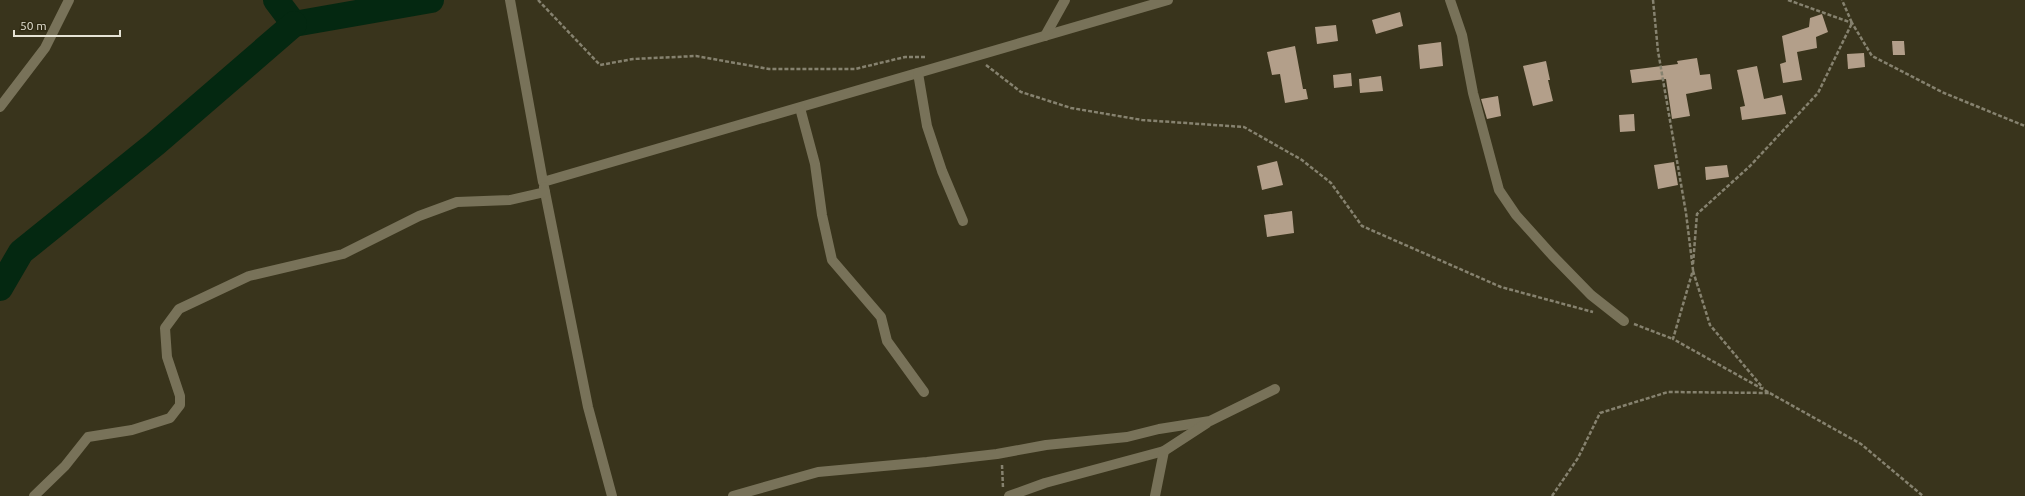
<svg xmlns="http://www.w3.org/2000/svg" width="2025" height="496" font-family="Ubuntu,sans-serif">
<rect width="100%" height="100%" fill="#39341c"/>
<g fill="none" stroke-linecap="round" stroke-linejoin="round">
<!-- river -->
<g stroke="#042811" stroke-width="26">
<path d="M276,0L294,24L431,0"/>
<path d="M0,288L21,252L155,144L294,24"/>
</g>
</g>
<!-- building -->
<g fill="#b39f8a">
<path d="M1400,12L1403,26L1376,34L1372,20Z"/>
<path d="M1822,14L1828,32L1816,37L1817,48L1797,52L1802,80L1783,83L1780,64L1786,62L1782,36L1809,27L1810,18Z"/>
<path d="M1336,25L1338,41L1317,44L1315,27Z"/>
<path d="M1892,41H1904L1905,55H1893Z"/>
<path d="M1441,42L1443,66L1420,69L1418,45Z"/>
<path d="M1295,46L1303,89H1306L1308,99L1285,103L1280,74L1272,75L1267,52Z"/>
<path d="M1864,53L1865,67L1848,69L1847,54Z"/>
<path d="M1697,58L1700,75L1710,74L1712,89L1686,94L1690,116L1672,119L1666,79L1632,83L1630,70L1678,64L1677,61Z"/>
<path d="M1546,61L1550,80H1548L1553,101L1533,106L1523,66Z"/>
<path d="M1757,66L1764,99L1782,95L1786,114L1742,120L1740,107L1745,106L1737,70Z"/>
<path d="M1351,73L1352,86L1334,88L1333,75Z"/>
<path d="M1381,76L1383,91L1360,93L1359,79Z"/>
<path d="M1498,96L1501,116L1487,119L1481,99Z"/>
<path d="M1634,114L1635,131L1620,132L1619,115Z"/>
<path d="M1277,161L1283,185L1262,190L1257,166Z"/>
<path d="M1674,162L1678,185L1658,189L1654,165Z"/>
<path d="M1727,165L1729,177L1706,180L1705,167Z"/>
<path d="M1292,211L1294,233L1267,237L1264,215Z"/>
</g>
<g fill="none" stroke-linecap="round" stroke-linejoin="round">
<!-- path -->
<g stroke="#86826f" stroke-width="2.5" stroke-dasharray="4 2" stroke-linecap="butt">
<path d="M538,0L600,65L633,59L696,56L769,69H855L905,57H927"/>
<path d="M1653,0L1658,51L1686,213L1693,270L1673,339L1861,444L1923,496"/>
<path d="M1788,0L1852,23L1872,56L1944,93L2025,126"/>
<path d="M986,65L1021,92L1071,108L1142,120L1244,127L1302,160L1331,183L1362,226L1501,287L1593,312"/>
<path d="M1693,264L1697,214L1750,166L1818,93L1852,23L1842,0"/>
<path d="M1693,271L1710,325L1763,388"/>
<path d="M1634,324L1673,339"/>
<path d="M1002,465L1003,488"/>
<path d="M1552,496L1578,458L1600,413L1668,392L1771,393"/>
</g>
<!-- minor -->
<g stroke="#787259" stroke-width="10">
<path d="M510,0L543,182L1168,0"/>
<path d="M1450,0L1462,35L1473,93L1499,190L1516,215L1552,255L1591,295L1624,321"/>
<path d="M1045,36L1065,0"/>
<path d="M918,73L927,126L942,171L963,221"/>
<path d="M0,107L45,48L69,0"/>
<path d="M800,108L815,164L822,215L832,260L881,317L887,341L924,392"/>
<path d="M544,187L588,407L612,496"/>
<path d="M34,496L65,466L88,437L132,430L170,418L180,405V396L167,357L165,328L179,309L249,276L343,254L419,216L457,202L510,200L545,192"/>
<path d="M733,496L818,472L927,462L997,454L1046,445L1127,437L1159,429L1210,421L1275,389"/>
<path d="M1009,496L1045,483L1164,451L1207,423"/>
<path d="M1155,496L1164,451"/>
</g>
</g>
<!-- scale -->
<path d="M14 30v6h106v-6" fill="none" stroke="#e6e3d5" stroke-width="2"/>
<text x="20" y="30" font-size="12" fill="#e6e3d5" stroke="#2f2a12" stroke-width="3" paint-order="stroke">50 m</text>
</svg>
